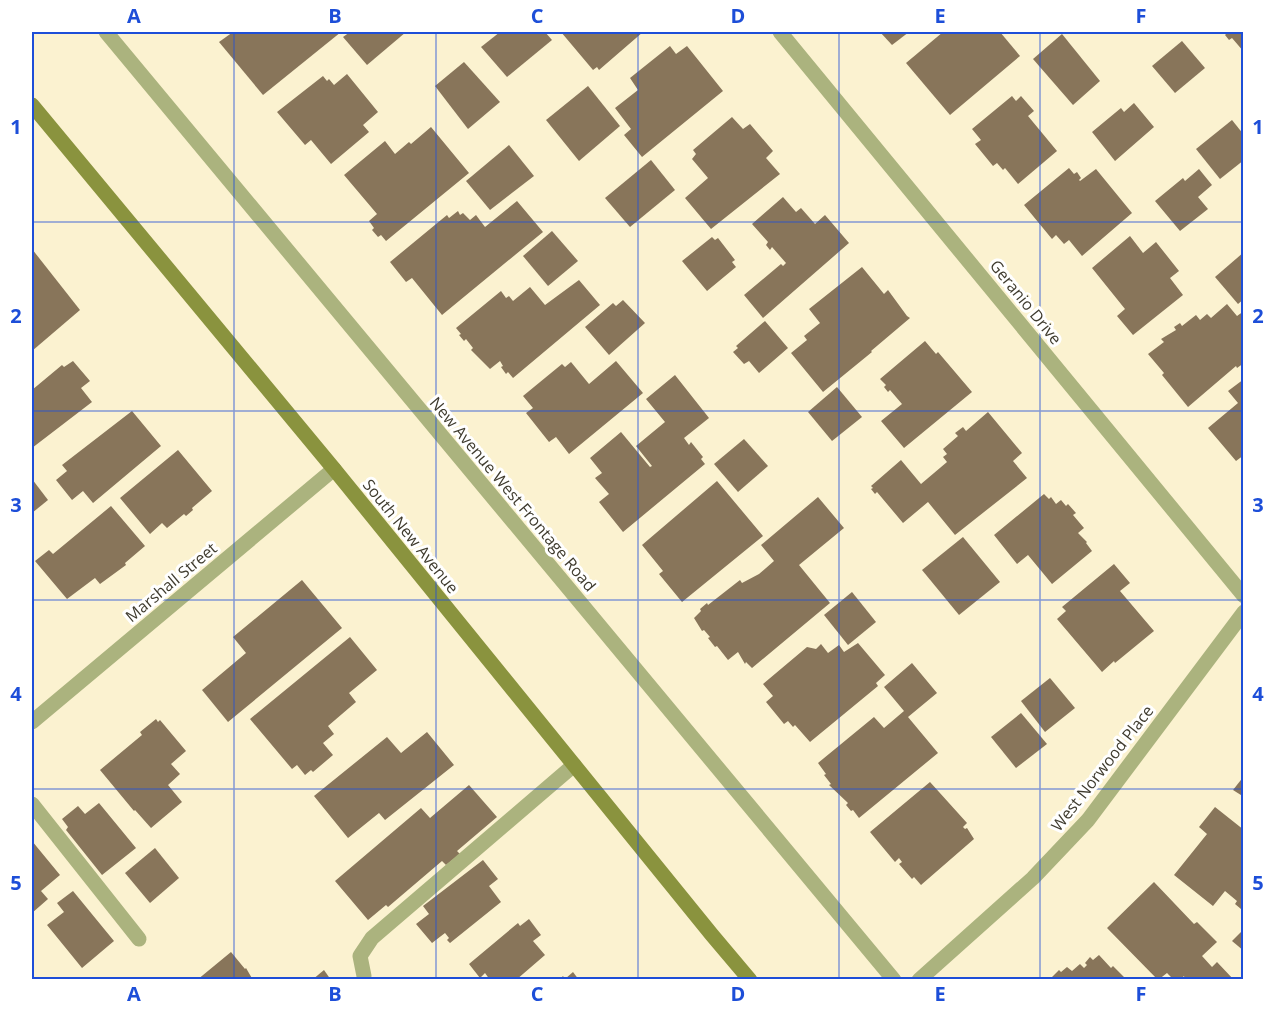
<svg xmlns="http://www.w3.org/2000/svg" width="1275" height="1011" font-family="'Open Sans',sans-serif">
<rect width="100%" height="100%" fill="#fbf2d0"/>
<!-- building -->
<g fill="#88755a">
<path d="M233,32H341L263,95L219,42Z"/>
<path d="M350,32H406L367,65L343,37Z"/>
<path d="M500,32H545L552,40L507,77L481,47Z"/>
<path d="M561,32H643L599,70L597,67L593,70Z"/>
<path d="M880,32H909L892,45Z"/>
<path d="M943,32H1000L1020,56L950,115L906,63Z"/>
<path d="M1226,32H1244V52L1232,38L1229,40L1225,35L1227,33Z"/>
<path d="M1062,34L1100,81L1073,105L1033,59Z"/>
<path d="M1182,41L1205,68L1175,93L1152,66Z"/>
<path d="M670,46L676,54L687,46L723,91L642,157L624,135L631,129L615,108L638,90L630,78Z"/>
<path d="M464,62L500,102L468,129L435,86Z"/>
<path d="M347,74L378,112L363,125L369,132L331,164L311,140L305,145L277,112L323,76L327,81L329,79L334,85Z"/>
<path d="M588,86L620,126L579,161L546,120Z"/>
<path d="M1012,96L1016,101L1021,96L1034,111L1028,116L1057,151L1018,184L1005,168L1003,170L997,163L993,166L975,144L981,140L972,129Z"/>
<path d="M1134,103L1154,127L1115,161L1092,132L1121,108L1124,112Z"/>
<path d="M732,117L743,129L750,124L773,151L766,158L780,174L711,229L685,198L708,178L692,159L696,154L693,150Z"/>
<path d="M1232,120L1244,135V160L1220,179L1196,149Z"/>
<path d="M431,127L469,173L386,241L381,235L378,237L372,230L374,228L369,221L377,214L344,175L385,141L395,154L409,142L411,144Z"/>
<path d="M509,145L534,176L490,210L466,181Z"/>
<path d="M651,160L675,190L630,227L605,198Z"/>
<path d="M1069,168L1074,174L1077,172L1081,178L1079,180L1080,181L1096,169L1132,213L1082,256L1069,240L1064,244L1056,235L1052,239L1024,205Z"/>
<path d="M1199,169L1212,185L1198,197L1208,209L1180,231L1155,201L1183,178L1185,181Z"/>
<path d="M783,197L796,212L801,208L815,224L825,215L849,243L763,318L744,295L781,264L783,266L786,263L772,247L770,250L766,245L768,242L752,224Z"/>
<path d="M517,201L543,232L442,315L412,278L406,282L390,262L447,215L449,218L458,211L460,215L463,213L470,220L476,215L485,227Z"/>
<path d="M552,231L578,261L548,286L523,256Z"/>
<path d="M1130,236L1143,253L1156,242L1179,271L1170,278L1183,295L1133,335L1117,316L1125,309L1092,268Z"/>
<path d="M712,237L715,240L718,238L735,260L732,262L736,267L707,291L682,261Z"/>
<path d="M32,249L80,310L32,351Z"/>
<path d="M1244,252V299L1238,304L1215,277Z"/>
<path d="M862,267L884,294L888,290L907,316L910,318L871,351L872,352L823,392L791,353L807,340L804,336L820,323L809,309Z"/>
<path d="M579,280L600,305L513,378L508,372L506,374L501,367L503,366L500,361L490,369L471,350L473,348L466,339L464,341L459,335L461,334L456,328L501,291L506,298L509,296L513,301L530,287L545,305Z"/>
<path d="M623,300L645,323L609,355L585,327L613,303L616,306Z"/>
<path d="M1227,304L1237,316L1244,311V363L1237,368L1236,366L1188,407L1162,375L1164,373L1148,354L1164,342L1161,339L1176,330L1174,327L1180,323L1182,326L1196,315L1200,320L1207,314L1211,318Z"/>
<path d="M765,321L788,348L759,373L749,361L744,364L733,352L738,348L736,346Z"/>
<path d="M925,341L936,354L938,352L972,392L904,448L881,421L902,404L890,390L888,392L884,387L886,385L880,379Z"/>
<path d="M73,361L90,381L81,388L92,402L32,448V390L62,365L64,367Z"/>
<path d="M616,361L643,393L569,454L556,437L549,442L526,413L533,408L523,396L562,364L565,367L571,362L589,384Z"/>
<path d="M675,375L709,418L684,438L689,445L691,442L703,457L701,459L705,464L623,532L599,502L609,494L595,478L602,473L590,458L621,432L650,467L652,466L636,446L665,422L646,399Z"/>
<path d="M1244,379V455L1236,461L1208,428L1238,403L1228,391Z"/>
<path d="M837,387L862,417L832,441L808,412Z"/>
<path d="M132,411L161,446L93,503L83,491L72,500L56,480L67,471L62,465Z"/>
<path d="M988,412L1022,453L1013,461L1027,478L955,535L928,502L903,523L877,492L875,494L871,489L873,488L871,486L901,460L921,484L947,462L943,457L947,454L943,449L958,436L955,433L963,427L966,431Z"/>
<path d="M744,439L768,466L738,492L714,464Z"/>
<path d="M178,450L212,491L192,508L193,510L186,516L184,514L167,528L162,523L150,534L120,498Z"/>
<path d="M32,479L48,500L32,513Z"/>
<path d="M717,481L763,536L682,602L659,574L663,571L642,545Z"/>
<path d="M1044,494L1049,499L1051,497L1056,504L1061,500L1066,506L1068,504L1076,513L1073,515L1084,528L1078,533L1087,542L1086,543L1092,551L1052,584L1028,555L1017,564L994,535Z"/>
<path d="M818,497L844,528L799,565L830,603L752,668L746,662L745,664L738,652L728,660L717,646L715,647L708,638L710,637L704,630L702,631L694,618L701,611L700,609L707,603L708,605L740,580L742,583L759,574L774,561L761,545Z"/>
<path d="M111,506L145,546L125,563L126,565L100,584L95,578L67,599L35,561L49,550L53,554Z"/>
<path d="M963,537L1000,582L959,615L922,570Z"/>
<path d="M1114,564L1130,583L1120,591L1154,631L1115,663L1114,661L1102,672L1057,619L1066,611L1062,607Z"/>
<path d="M302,580L342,628L228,722L202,690L246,653L233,637Z"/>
<path d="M852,592L876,622L848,645L824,615Z"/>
<path d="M350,637L377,670L349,693L356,702L328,726L334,734L323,743L333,755L313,772L311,770L305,775L297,765L292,769L250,719Z"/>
<path d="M858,643L885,675L876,683L878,686L810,742L795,725L793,727L788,721L784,724L766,702L773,696L763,684L807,647L816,649L821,644L828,653L839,645L844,652Z"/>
<path d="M912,663L937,693L908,717L938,753L859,818L853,810L851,811L846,805L848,803L829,785L831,784L824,775L826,774L818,763L874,717L884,728L904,711L884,687Z"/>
<path d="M1050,678L1075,708L1045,732L1021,701Z"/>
<path d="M1021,713L1047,744L1016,768L991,737Z"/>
<path d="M156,719L158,722L160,720L186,751L171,764L180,774L168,785L182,802L151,828L135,810L134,811L100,770L142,735L140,732Z"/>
<path d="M427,732L454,765L385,820L379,813L348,838L314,796L387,737L401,753Z"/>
<path d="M1244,776V797L1233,790Z"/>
<path d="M930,782L967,823L963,827L965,829L967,828L974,839L921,885L914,877L912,879L899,864L902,862L899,858L895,862L870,832Z"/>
<path d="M469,785L497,817L457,851L460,854L446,865L442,861L388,907L386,905L368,920L335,881L421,808L430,818Z"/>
<path d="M99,803L136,848L102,875L66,830L68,827L62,819L78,806L85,814Z"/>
<path d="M1215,807L1244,830V906L1241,909L1235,904L1237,901L1225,891L1213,906L1174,875L1207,834L1199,827Z"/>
<path d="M32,841L60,875L41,891L48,899L32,913Z"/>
<path d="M155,848L179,878L150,903L125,873Z"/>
<path d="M483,860L498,879L489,886L501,902L450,943L447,940L449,938L445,933L432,943L416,924L429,914L423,906Z"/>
<path d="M1154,882L1194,924L1197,922L1217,942L1202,956L1212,967L1217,962L1234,980H1185L1184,976L1180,980H1174L1167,973L1158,980L1107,928Z"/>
<path d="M73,891L114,941L82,968L47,925L64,912L57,903Z"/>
<path d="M529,919L541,935L533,941L545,955L516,980H490L485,973L480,978L469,964L518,923L520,926Z"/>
<path d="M1244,929V951L1232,941Z"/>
<path d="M231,952L245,969L246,968L253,980H197Z"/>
<path d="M1099,955L1111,968L1113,966L1124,977L1121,980H1055L1052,977L1059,970L1061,972L1067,967L1072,971L1080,964L1084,968L1087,965L1085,963L1090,957L1093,960Z"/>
<path d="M324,970L331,980H312Z"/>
<path d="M573,972L579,980H559L563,976L565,979Z"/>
</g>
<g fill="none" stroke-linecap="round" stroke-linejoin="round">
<!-- service -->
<g stroke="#abb37e" stroke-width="15">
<path d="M32,804L139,939"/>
<path d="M364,976L360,956L372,938L574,765"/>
</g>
<!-- minor -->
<g stroke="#abb37e" stroke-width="15">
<path d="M106,32L894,980"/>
<path d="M780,32L1244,596"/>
<path d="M32,722L334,469"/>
<path d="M919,980L1033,878L1088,820L1244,612"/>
</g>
<!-- secondary -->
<path stroke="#8a933e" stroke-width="15" d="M32,105L334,469L712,935L750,980"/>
</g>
<!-- grid -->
<path fill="none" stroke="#1d4ed8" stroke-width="1.5" stroke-opacity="0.55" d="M234,32V980M436,32V980M638,32V980M839,32V980M1040,32V980M32,222H1244M32,411H1244M32,600H1244M32,789H1244"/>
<g text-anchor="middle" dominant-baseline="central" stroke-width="6" stroke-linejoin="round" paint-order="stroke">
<!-- street labels -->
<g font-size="16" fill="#3f3b2e" stroke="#fff">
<text transform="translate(1026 302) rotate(51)">Geranio Drive</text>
<text transform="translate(513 494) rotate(50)">New Avenue West Frontage Road</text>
<text transform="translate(411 536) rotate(51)">South New Avenue</text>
<text transform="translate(171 582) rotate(-40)">Marshall Street</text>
<text transform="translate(1102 768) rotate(-52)">West Norwood Place</text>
</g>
</g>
<!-- border -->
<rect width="1275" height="1011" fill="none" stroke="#ffffff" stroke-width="66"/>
<rect x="33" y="33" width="1209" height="945" fill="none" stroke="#1d4ed8" stroke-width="2"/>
<g font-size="20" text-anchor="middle" font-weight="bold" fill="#1d4ed8">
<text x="134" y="23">A</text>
<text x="335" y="23">B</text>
<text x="537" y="23">C</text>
<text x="738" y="23">D</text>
<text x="940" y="23">E</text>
<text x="1141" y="23">F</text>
<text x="16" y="134">1</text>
<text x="1258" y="134">1</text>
<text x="16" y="323">2</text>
<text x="1258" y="323">2</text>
<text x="16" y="512">3</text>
<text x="1258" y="512">3</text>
<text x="16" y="701">4</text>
<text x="1258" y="701">4</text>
<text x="16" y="890">5</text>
<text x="1258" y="890">5</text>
<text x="134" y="1001">A</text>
<text x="335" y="1001">B</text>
<text x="537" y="1001">C</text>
<text x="738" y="1001">D</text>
<text x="940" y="1001">E</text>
<text x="1141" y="1001">F</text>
</g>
</svg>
